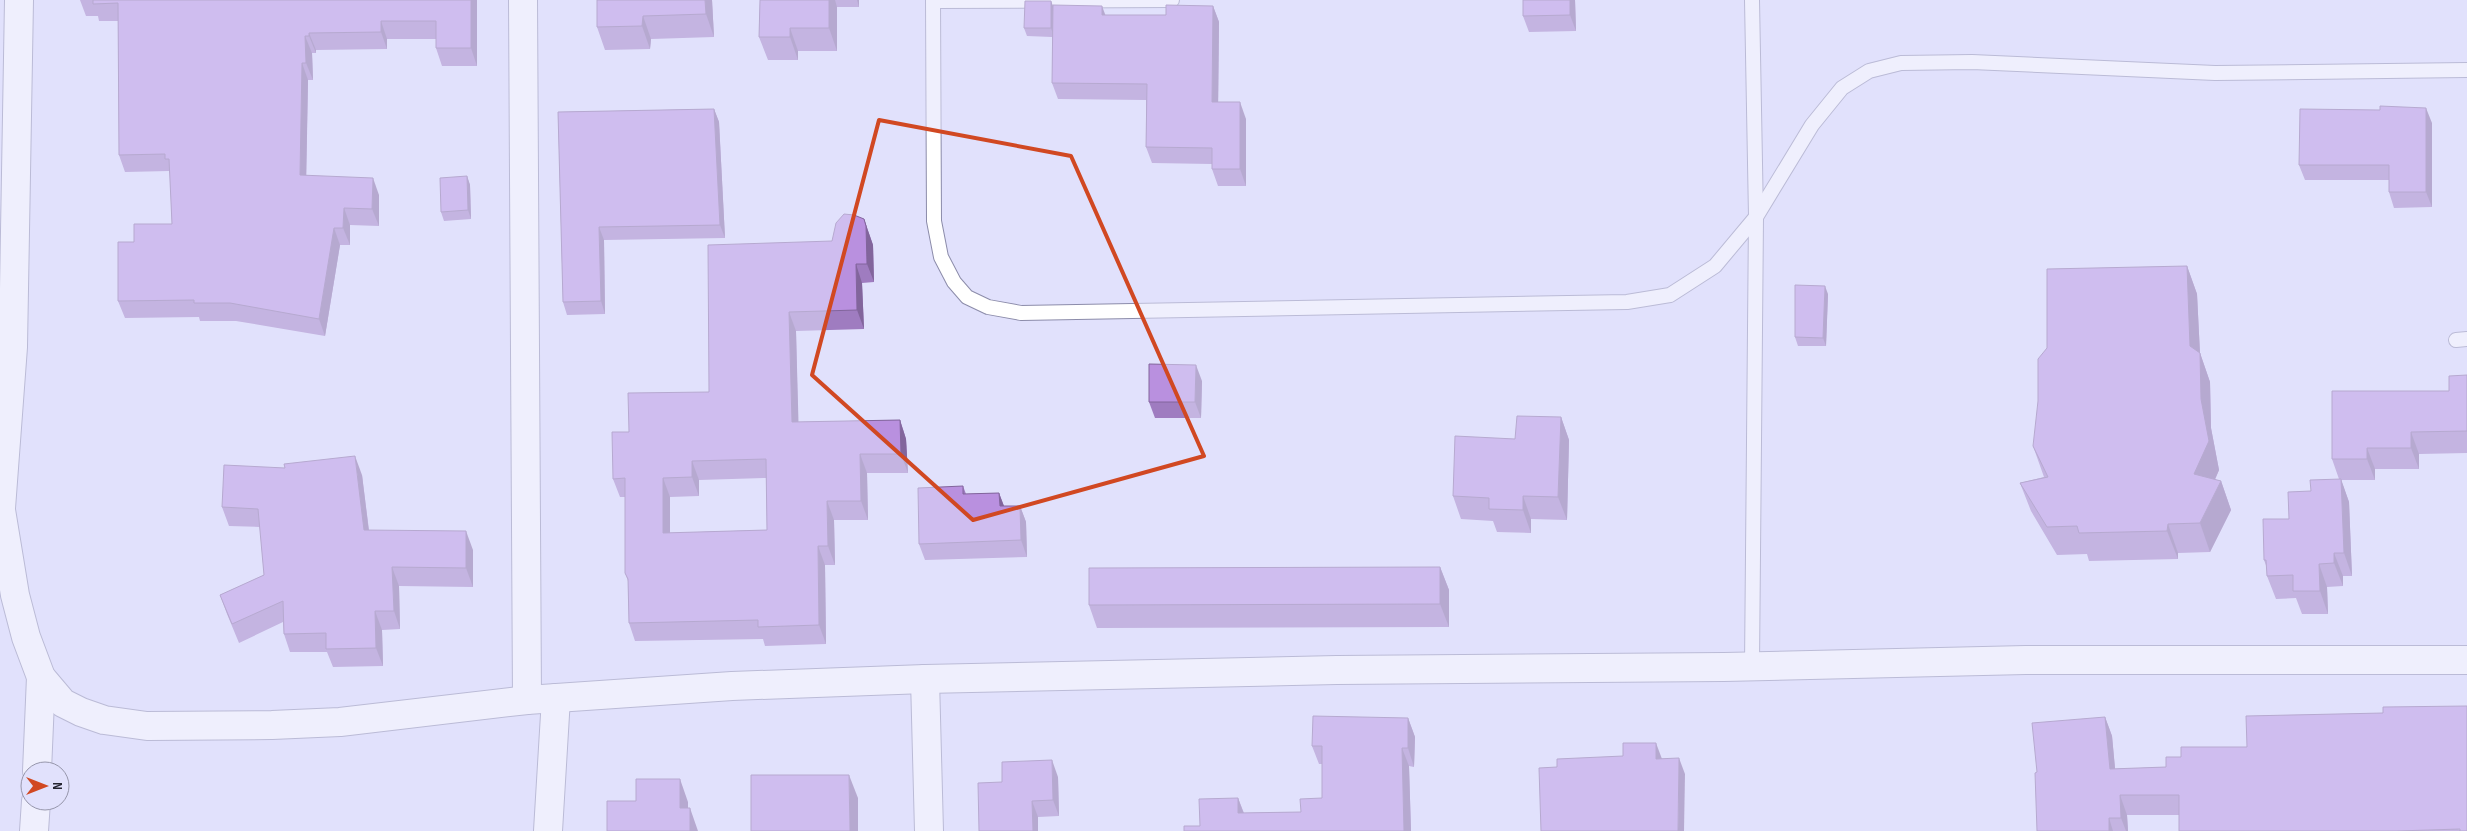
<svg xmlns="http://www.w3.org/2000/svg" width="2467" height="831" font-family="'Sofia Sans Condensed',sans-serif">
<rect width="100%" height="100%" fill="#e1e1fc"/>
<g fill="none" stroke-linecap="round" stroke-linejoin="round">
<defs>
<g id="service">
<path d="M933,0L934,221L941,257L954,282L967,297L988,307L1021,313L1627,302L1670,295L1715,266L1756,217L1812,125L1842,88L1869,71L1901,63L1972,62L2215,73L2467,70"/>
<path d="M1752,0L1756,217L1752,666"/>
<path d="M934,1L1172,0"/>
<path d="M2456,340L2467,339"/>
</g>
<g id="minor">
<path d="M523,0L527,700"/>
<path d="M1,508L13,347L19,0"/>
<path d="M925,679L929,831"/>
<path d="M37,771L41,677"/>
<path d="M34,831L36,801"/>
<path d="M548,831L556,698"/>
</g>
<path id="tertiary" d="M0,504L15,595L26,637L41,677L63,703L81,712L104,720L147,726L272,725L340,722L527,700L732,686L925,679L1337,670L1724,667L2026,660H2467"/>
</defs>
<!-- service casing -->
<use href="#service" stroke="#8c8caa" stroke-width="16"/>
<!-- minor casing -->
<use href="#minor" stroke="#8c8caa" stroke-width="30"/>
<!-- tertiary casing -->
<use href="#tertiary" stroke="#8c8caa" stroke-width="30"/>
<!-- service -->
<use href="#service" stroke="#fff" stroke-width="14"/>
<!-- minor -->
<use href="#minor" stroke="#fff" stroke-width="28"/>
<!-- tertiary -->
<use href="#tertiary" stroke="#fff" stroke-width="28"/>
</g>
<!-- wall -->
<g fill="#9f7cc0" fill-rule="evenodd">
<path d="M80,0H477V66H442L436,48V39H387V49L316,50V53H312L313,80H308L306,175L379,195V226L350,225V245H340L325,336L236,321H200L199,317L125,318L118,301L134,242L172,224L170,174L169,171L125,172L119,155L118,21H99L98,16H86Z"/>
<path d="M597,0H712L714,37L651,39L650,49L605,50L597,27Z"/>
<path d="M760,0H859V7H837V51H798V60H768L759,37Z"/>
<path d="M1575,0L1576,31L1529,32L1523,16Z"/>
<path d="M1051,1L1053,6L1105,15H1166L1213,6L1219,22L1218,102L1246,119V186H1218L1212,169V164L1152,163L1146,147V100L1058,99L1052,83V37L1027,36L1024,28Z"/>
<path d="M714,109L719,122L725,238L604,240L605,314L567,315L563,302L558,112Z"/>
<path d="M2432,123V207L2394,208L2389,192V180H2305L2299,165Z"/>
<path d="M467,176L470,185L471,219L444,221L441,212Z"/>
<path d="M864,219L873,245L874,282L862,283L864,329L796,331L798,422L900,420L906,439L908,473H867L868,520H834L835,565H825L826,644L765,646L763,639L635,641L629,623L628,581L625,573V497H620L613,479L629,432L709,392L832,241ZM766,478L767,530L670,533V497L699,496V480Z"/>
<path d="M2187,266L2197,294L2200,353L2210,382L2211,428L2219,470L2215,480L2221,481L2231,510L2210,552L2178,553V559L2089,561L2087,554L2057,555L2031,511L2020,483L2044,477L2033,446Z"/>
<path d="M1828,294L1826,346H1798L1795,337Z"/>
<path d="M2467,375V453L2419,454V469H2375V480H2341L2349,502L2352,576H2343V586L2327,587L2328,614H2302L2296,598L2276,599L2267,576V568L2264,560L2289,519L2311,491L2339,479L2332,459L2449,391Z"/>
<path d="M1202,381L1201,418H1155L1149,402Z"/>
<path d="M1561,417L1569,440L1567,520L1531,519V533L1497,532L1493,521L1461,519L1453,496L1515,439Z"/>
<path d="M362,475L369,530L473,550V587L399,586L400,629L382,630L383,666L333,667L327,652H290L284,634L283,622L239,643L227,614L220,595L264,575L260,527L229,526L222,507Z"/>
<path d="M963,486L966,494L999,493L1004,506H1020L1026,522L1027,557L925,560L919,544Z"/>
<path d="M1440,567L1449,590V627L1097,628L1089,605Z"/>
<path d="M2105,717L2112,736L2115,769L2166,767L2467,831H2179V815H2127L2128,831H2037V772Z"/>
<path d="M1408,718L1415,737L1414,767L1409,766L1411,831H1184L1200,826L1238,798L1244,813L1301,812L1322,798V764H1319L1312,746Z"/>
<path d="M1058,777L1059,816L1038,817V831H979L1002,782Z"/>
</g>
<!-- shaded-wall -->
<g fill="#82659c">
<path d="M471,0H477V66L471,48Z"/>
<path d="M705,0H712L714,37L706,14Z"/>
<path d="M829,0H835L837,7V51L829,28Z"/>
<path d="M857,0H859V7Z"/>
<path d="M1570,0H1575L1576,31L1570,15Z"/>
<path d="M1051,1L1054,9V37L1051,28Z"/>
<path d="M1102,6L1108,22L1102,15Z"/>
<path d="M1213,6L1219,22L1218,119L1212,102Z"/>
<path d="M643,16L651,39L650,49L642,26Z"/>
<path d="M381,21L387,39V49L381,32Z"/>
<path d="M790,28L798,51V60L790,37Z"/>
<path d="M309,33L316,50V53L309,36Z"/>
<path d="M305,36L312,53L313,80L306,63Z"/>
<path d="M302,63L308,80L306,192L300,175Z"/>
<path d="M1240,102L1246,119V186L1240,169Z"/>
<path d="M2426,108L2432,123V207L2426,192Z"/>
<path d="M714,109L719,122L725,238L720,225Z"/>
<path d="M467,176L470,185L471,219L468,210Z"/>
<path d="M373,178L379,195V226L372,209Z"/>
<path d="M344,208L350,225V245L343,228Z"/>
<path d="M864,219L873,245L874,282L867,264Z"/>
<path d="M599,227L604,240L605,314L601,301Z"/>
<path d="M334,228L340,245L325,336L319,319Z"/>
<path d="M856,264L862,283L864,329L857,310Z"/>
<path d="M2187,266L2197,294L2200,354V353L2210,382L2211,428L2219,470L2204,503L2194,474L2190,346Z"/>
<path d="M1825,286L1828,294L1826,346L1823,338Z"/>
<path d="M789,312L796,331L799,441L792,422Z"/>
<path d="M1196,365L1202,381L1201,418L1195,402Z"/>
<path d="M1561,417L1569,440L1567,520L1558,497Z"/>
<path d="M900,420L906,439L908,473L901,454Z"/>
<path d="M2411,432L2419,454V469L2411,448Z"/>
<path d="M2367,448L2375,469V480L2367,459Z"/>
<path d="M860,454L867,473L868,520L861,501Z"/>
<path d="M355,456L362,475L371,549L364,530Z"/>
<path d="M692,461L699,480V496L692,477Z"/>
<path d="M663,478L670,497V552L663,533Z"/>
<path d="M2341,479L2349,502L2352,576L2344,553Z"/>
<path d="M2221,481L2231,510L2210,552L2200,523Z"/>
<path d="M999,493L1005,509L1000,506Z"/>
<path d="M1523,496L1531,519V533L1523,510Z"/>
<path d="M827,501L834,520L835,565L828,546Z"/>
<path d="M1020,506L1026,522L1027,557L1021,540Z"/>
<path d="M2168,524L2178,553V559L2167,531Z"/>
<path d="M466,531L473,550V587L466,568Z"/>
<path d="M818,546L825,565L826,644L819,625Z"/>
<path d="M2334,553L2343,576V586L2334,563Z"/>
<path d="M2319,564L2327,587L2328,614L2320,591Z"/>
<path d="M392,567L399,586L400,629L394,611Z"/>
<path d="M1440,567L1449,590V627L1440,604Z"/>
<path d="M375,611L382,630L383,666L376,648Z"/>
<path d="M2105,717L2112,736L2117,789L2110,769Z"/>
<path d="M1408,718L1415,737L1414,767L1408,748Z"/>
<path d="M1656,743L1662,759H1656Z"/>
<path d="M1402,748L1409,766L1411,831H1404Z"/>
<path d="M1679,758L1685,774L1684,831H1678Z"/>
<path d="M1052,760L1058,777L1059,816L1053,800Z"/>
<path d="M849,775L858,798V831H850Z"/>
<path d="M680,779L688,802V831L680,808Z"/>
<path d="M2120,795L2127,815L2128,831H2126L2121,818Z"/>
<path d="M1238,798L1245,817L1238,813Z"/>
<path d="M1032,801L1038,817V831H1033Z"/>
<path d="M690,808L698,831H690Z"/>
<path d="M2109,818L2113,831H2109Z"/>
</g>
<!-- building -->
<g fill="#b990df" stroke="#82659c" fill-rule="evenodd">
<path d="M93,0H471V48H436V21H381V32L309,33V36H305L306,63H302L300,175L373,178L372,209L344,208L343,228H334L319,319L230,303H194V300L118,301V242H134V224H172L169,159H165V154L119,155L118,3L93,4Z"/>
<path d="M597,0H705L706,14L643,16L642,26L597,27Z"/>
<path d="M760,0H829V28H790V37H759Z"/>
<path d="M1523,0H1570V15L1523,16Z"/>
<path d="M1025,1H1051V28H1024Z"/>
<path d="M1053,5L1102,6V15H1166V5L1213,6L1212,102H1240V169H1212V148L1146,147L1147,84L1052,83Z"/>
<path d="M2380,106L2426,108V192H2389V165H2299L2300,109L2380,110Z"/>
<path d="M714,109L720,225L599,227L601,301L563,302L558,112Z"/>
<path d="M467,176L468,210L441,212L440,178Z"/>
<path d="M844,214L854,215L864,219L866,226L867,264H856L857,310L789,312L792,422L900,420L901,454H860L861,501H827L828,546H818L819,625L758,627V620L629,623L628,579L625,573V478L613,479L612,432H629L628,393L709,392L708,245L832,241L836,223ZM766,459L767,530L663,533V478L692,477V461Z"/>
<path d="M2187,266L2190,346L2200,353L2201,399L2209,441L2194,474L2221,481L2200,523L2168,524L2167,531L2079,533L2077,526L2047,527L2020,483L2048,477L2033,446L2038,401V359L2047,348V269Z"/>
<path d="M1795,285L1825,286L1823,338L1795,337Z"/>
<path d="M1149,364L1196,365L1195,402H1149Z"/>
<path d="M2467,375V431L2411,432V448H2367V459H2332V391H2449V376Z"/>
<path d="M1517,416L1561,417L1558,497L1523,496V510L1489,509V498L1453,496L1455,436L1515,439Z"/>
<path d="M355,456L364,530L466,531V568L392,567L394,611H375L376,648L326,649V633L284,634L283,601L232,624L220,595L264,575L258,509L222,507L224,465L285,468L284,464Z"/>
<path d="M2341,479L2344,553H2334V563L2319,564L2320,591H2293V575L2267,576L2266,560H2264L2263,519H2289L2288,492L2311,491L2310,480Z"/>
<path d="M963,486V494L999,493L1000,506H1020L1021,540L919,544L918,488Z"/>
<path d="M1440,567V604L1089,605V568Z"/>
<path d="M2467,706V831H2460V829L2397,831H2179V795H2120L2121,818H2109V831H2037L2035,773L2037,772L2032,723L2105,717L2110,769L2166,767V757H2181V747H2247L2246,716L2383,713V707Z"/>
<path d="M1313,716L1408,718V748H1402L1404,831H1184V826H1200L1199,799L1238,798V813L1301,812L1300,799L1322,798V746H1312Z"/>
<path d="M1623,743H1656V759L1679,758L1678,831H1541L1539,768L1557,767V759L1623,756Z"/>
<path d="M1052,760L1053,800L1032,801L1033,831H979L978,783L1002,782V762Z"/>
<path d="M751,775H849L850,831H751Z"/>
<path d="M636,779H680V808H690V831H607V801H636Z"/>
</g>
<!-- marked area -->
<path d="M0 0H2467V831H0ZM879,120L1071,156L1204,456L973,520L812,375Z" fill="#e1e1fc" fill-opacity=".55" fill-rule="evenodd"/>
<path fill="none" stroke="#d14822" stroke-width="4" stroke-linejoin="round" d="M879,120L1071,156L1204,456L973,520L812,375Z"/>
<!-- north arrow -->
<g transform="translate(45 786) rotate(90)"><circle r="24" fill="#e1e1fc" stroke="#9696ab"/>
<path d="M0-4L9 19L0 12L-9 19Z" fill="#d14822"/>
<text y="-8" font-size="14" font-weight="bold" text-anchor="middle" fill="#262632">N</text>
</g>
</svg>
